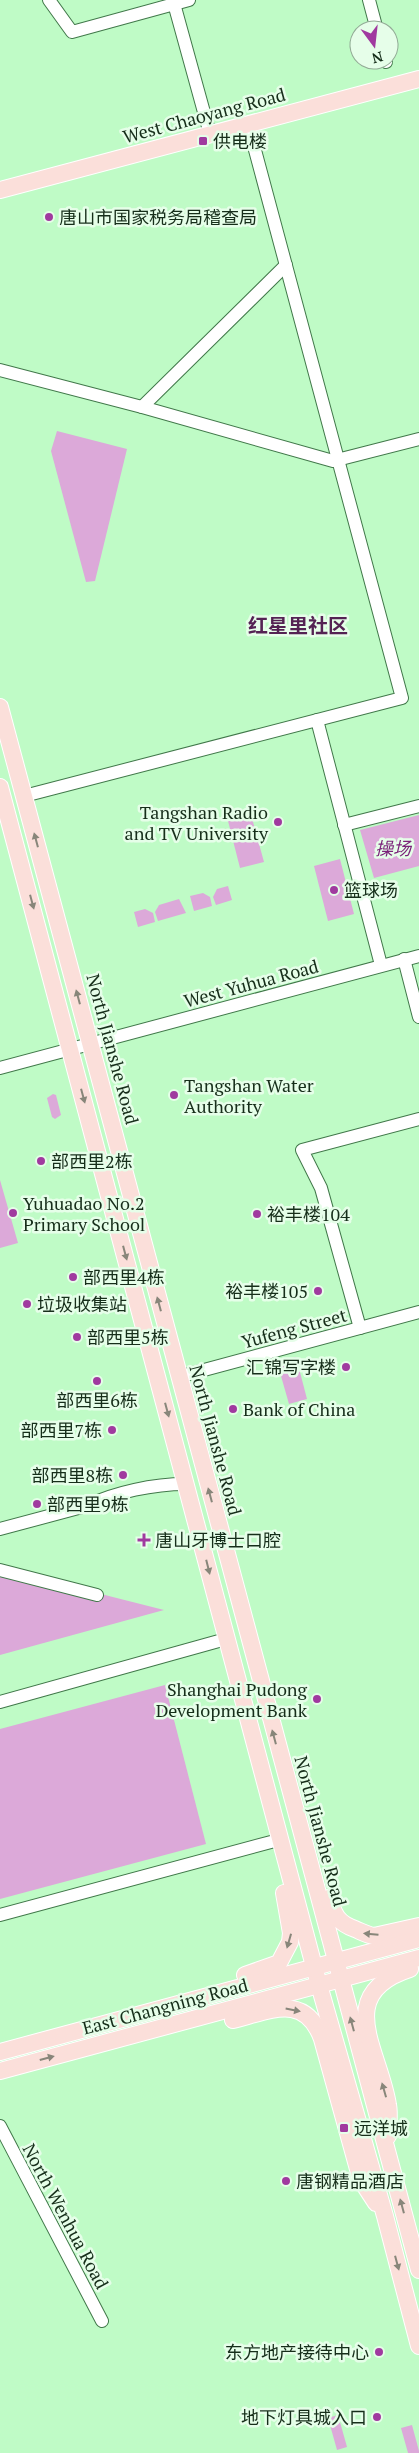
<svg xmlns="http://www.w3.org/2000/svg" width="419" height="2453" font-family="'PT Serif','Noto Sans SC',serif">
<rect width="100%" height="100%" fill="#bffbc6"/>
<!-- green -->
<g fill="#dca9d9">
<path d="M57,431L127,449L95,581L86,582L51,451Z"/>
<path d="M250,811L264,862L240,868L227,817Z"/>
<path d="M419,815V866L374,878L360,830Z"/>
<path d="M340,859L354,914L328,921L314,866Z"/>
<path d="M228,886L232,900L216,905L213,897L217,889Z"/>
<path d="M203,893L210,897L212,906L194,911L190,896Z"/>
<path d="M179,899L186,913L158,921L155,912L159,905Z"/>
<path d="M145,909L153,913L155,922L138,927L134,912Z"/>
<path d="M53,1094L56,1095L61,1115L55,1119L52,1117L47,1098Z"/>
<path d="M0,1180L18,1243L0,1248Z"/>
<path d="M296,1357L307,1399L289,1404L277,1362Z"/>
<path d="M0,1575L97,1593L164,1610L0,1655Z"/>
<path d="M165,1685L206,1844L0,1899V1729Z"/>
<path d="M338,2415L347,2447L337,2450L328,2418Z"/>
<path d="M412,2425L419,2451V2453H408L401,2428Z"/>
</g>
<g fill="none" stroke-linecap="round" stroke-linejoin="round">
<defs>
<g id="minor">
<path d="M49,0L72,32L189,0"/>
<path d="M173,0L210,134"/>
<path d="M369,0L377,30"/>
<path d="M385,60L386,62"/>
<path d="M0,370L142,407L333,461L419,439"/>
<path d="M142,407L286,265"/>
<path d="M317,720L381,965"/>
<path d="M24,796L402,698L248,124"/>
<path d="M344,825L419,806"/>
<path d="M404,959L419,1017"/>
<path d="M0,1068L419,956"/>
<path d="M360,1328L321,1188L302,1150L419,1119"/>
<path d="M178,1377L419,1312"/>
<path d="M0,1529L86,1506C116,1492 153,1484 186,1484"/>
<path d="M0,1570L97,1595"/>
<path d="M0,1702L226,1639"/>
<path d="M0,1915L271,1842"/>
<path d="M0,2126L102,2321"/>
</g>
<g id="major">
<path d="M0,190L419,79"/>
<path d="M0,707C142,1228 278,1750 419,2270"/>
<path d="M0,787L319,1985L385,2216L419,2346"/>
<path d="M329,1898C334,1915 338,1923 355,1929C362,1932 367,1935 374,1936L419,1926"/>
<path d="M245,1975L279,1963L290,1942L291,1933L284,1893"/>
<path d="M233,2020C270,2011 305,1992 322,2039L361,2180L376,2203"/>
<path d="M0,2052L419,1939"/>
<path d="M0,2071L419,1958"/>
<path d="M388,2136C388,2126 390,2114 388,2105C380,2051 332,1994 410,1969"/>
</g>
</defs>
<!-- minor casing -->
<use href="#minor" stroke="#41784a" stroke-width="14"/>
<!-- major casing -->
<use href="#major" stroke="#fff" stroke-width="18"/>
<!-- minor -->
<use href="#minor" stroke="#fff" stroke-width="12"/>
<!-- major -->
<use href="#major" stroke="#fbdfda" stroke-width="16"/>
</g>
<!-- one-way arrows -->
<defs><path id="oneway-solid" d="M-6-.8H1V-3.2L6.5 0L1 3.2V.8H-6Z" transform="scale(1.25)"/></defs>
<g fill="#88867a">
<use href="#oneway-solid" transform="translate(36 840) rotate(-105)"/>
<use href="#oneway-solid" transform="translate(32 902) rotate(75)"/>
<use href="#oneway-solid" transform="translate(78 997) rotate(-105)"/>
<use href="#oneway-solid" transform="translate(83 1096) rotate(75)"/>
<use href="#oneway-solid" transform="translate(125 1253) rotate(75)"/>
<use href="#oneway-solid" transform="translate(159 1304) rotate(-105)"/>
<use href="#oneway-solid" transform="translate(167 1410) rotate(75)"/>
<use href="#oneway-solid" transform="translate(210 1495) rotate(-105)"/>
<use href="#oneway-solid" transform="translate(208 1567) rotate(76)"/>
<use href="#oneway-solid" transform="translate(274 1737) rotate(-105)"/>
<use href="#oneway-solid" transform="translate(371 1934) rotate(-175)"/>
<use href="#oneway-solid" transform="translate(289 1941) rotate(106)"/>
<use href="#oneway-solid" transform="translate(293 2010) rotate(11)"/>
<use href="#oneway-solid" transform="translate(352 2024) rotate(-105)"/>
<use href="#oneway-solid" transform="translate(47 2058) rotate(-15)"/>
<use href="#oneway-solid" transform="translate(384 2090) rotate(-106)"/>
<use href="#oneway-solid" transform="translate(402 2206) rotate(-105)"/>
<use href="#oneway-solid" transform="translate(397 2263) rotate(75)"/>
</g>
<!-- markers -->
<g fill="#a03a9f" stroke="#e6fee9" stroke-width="2">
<rect x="198" y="136" width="10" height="10" rx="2.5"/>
<circle cx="49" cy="217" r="5"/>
<circle cx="278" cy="822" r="5"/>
<circle cx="334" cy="890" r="5"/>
<circle cx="174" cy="1095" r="5"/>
<circle cx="41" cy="1161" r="5"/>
<circle cx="13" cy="1213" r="5"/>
<circle cx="257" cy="1214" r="5"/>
<circle cx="73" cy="1277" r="5"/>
<circle cx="318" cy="1291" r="5"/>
<circle cx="27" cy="1304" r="5"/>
<circle cx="77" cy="1337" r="5"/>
<circle cx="346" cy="1367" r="5"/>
<circle cx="97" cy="1381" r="5"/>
<circle cx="233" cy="1409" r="5"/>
<circle cx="112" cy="1430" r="5"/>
<circle cx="123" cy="1475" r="5"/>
<circle cx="37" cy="1504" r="5"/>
<path d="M141.5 1532.5h5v5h5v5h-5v5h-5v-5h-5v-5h5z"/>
<circle cx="317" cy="1699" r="5"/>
<rect x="339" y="2123" width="10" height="10" rx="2.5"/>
<circle cx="286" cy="2181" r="5"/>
<circle cx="379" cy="2352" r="5"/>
<circle cx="377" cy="2417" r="5"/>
</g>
<g text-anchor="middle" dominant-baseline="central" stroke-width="5" stroke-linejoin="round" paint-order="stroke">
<!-- street labels -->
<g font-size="18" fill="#162e1a" stroke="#e6fee9">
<text transform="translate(204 115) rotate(-15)">West Chaoyang Road</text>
<text transform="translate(251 983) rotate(-15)">West Yuhua Road</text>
<text transform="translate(113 1049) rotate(75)">North Jianshe Road</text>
<text transform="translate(294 1328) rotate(-15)">Yufeng Street</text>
<text transform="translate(216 1440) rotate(75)">North Jianshe Road</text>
<text transform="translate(321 1831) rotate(75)">North Jianshe Road</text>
<text transform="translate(165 2006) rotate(-15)">East Changning Road</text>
<text transform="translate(66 2216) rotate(62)">North Wenhua Road</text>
</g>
<!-- poi labels -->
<g font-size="18" fill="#162e1a" stroke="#e6fee9" text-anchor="start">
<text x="213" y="141">供电楼</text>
<text x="59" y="217">唐山市国家税务局稽查局</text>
<text x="268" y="812" text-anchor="end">Tangshan Radio<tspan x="268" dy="21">and TV University</tspan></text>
<text x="344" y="890">篮球场</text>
<text x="184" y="1085">Tangshan Water<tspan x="184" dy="21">Authority</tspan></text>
<text x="51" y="1161">部西里2栋</text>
<text x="23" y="1203">Yuhuadao No.2<tspan x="23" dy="21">Primary School</tspan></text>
<text x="267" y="1214">裕丰楼104</text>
<text x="83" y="1277">部西里4栋</text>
<text x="308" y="1291" text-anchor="end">裕丰楼105</text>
<text x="37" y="1304">垃圾收集站</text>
<text x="87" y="1337">部西里5栋</text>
<text x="336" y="1367" text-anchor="end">汇锦写字楼</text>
<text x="97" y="1400" text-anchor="middle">部西里6栋</text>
<text x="243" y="1409">Bank of China</text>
<text x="102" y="1430" text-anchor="end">部西里7栋</text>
<text x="113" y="1475" text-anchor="end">部西里8栋</text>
<text x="47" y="1504">部西里9栋</text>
<text x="155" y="1540">唐山牙博士口腔</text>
<text x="307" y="1689" text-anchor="end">Shanghai Pudong<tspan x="307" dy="21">Development Bank</tspan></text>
<text x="354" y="2128">远洋城</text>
<text x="296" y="2181">唐钢精品酒店</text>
<text x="369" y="2352" text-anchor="end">东方地产接待中心</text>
<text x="367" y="2417" text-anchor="end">地下灯具城入口</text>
</g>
<!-- park labels -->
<g font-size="18" font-style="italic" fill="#7b237a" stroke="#e6fee9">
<text x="393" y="848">操场</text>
</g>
<!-- quarter labels -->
<g font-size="20" font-weight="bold" fill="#542253" stroke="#e6fee9">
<text x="298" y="625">红星里社区</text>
</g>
</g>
<!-- north arrow -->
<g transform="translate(374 45) rotate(165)"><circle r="24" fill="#e6fee9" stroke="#93ab96"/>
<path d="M0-4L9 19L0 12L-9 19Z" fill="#a03a9f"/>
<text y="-8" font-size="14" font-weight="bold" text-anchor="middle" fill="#162e1a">N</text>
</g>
</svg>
